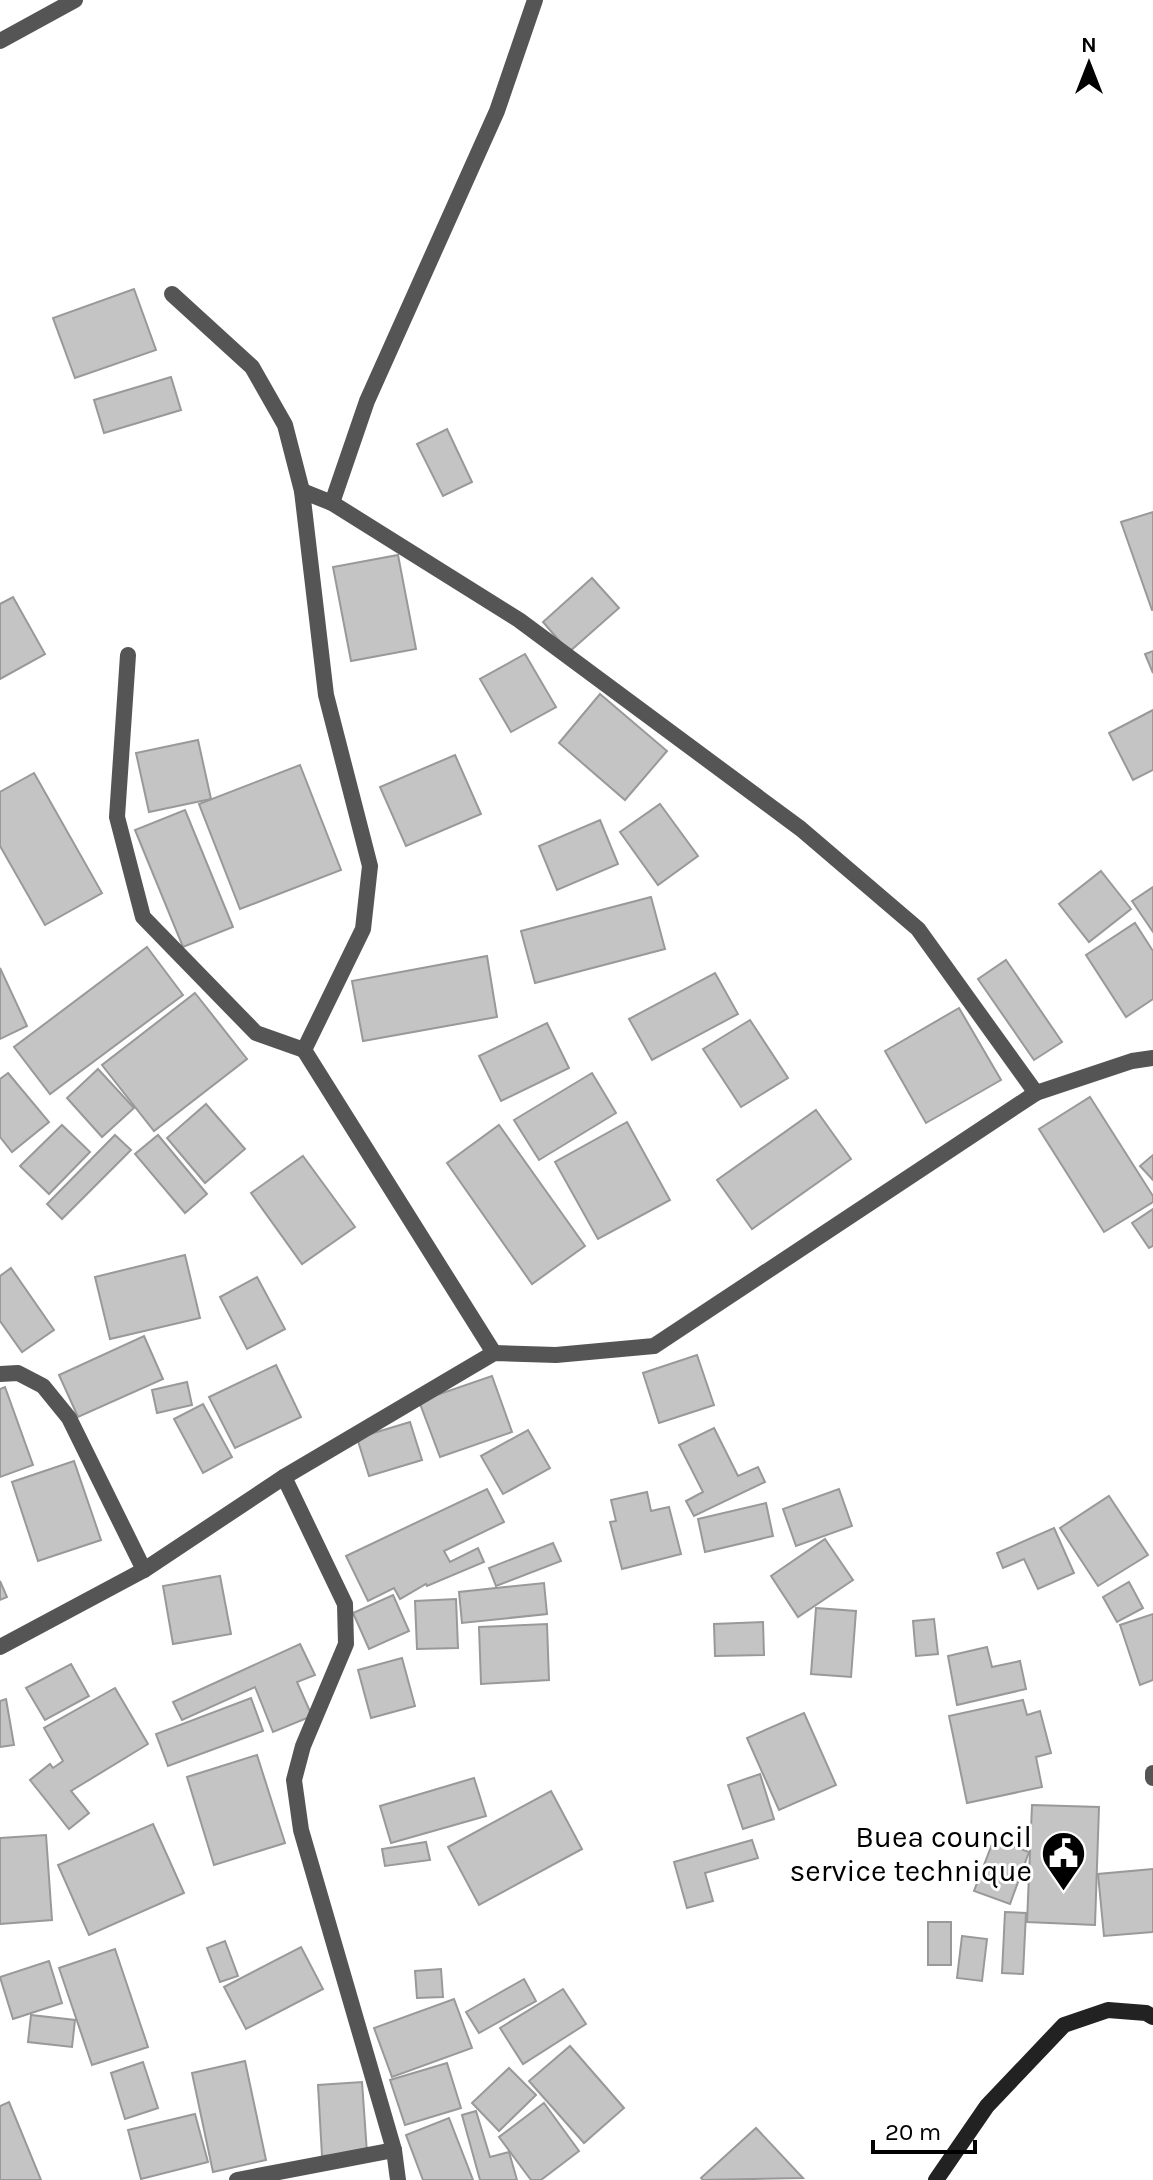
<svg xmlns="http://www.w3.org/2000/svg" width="1153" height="2180" font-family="Karla,sans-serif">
<rect width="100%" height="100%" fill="#fff"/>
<!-- building -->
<g fill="#c4c4c4" stroke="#999" stroke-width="2">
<path d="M134,289L156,350L75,378L53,318Z"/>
<path d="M171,377L181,410L104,433L94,400Z"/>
<path d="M447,429L472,482L443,496L417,444Z"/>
<path d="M1153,512V610H1152L1121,522Z"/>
<path d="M398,555L416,649L351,661L333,567Z"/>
<path d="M592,578L619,608L569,652L543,622Z"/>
<path d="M13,597L45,654L0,679V604Z"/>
<path d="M1153,651V673L1145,654Z"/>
<path d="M525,654L556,707L511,732L480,679Z"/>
<path d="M600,694L667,751L625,800L559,743Z"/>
<path d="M1153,710V770L1133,780L1109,733Z"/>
<path d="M198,740L211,799L149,812L136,753Z"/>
<path d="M455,755L481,814L406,846L380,787Z"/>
<path d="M300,765L341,870L240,909L199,804Z"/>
<path d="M34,773L102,893L45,925L0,846V792Z"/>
<path d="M660,804L698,856L658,885L620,832Z"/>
<path d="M185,810L233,927L183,947L135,830Z"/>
<path d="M600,820L618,864L557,890L539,846Z"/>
<path d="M1101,871L1131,909L1089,942L1059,904Z"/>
<path d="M1153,887V932L1132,901Z"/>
<path d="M651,897L665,949L535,983L521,931Z"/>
<path d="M1135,923L1153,951V999L1126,1017L1086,955Z"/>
<path d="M147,947L183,995L50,1094L14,1047Z"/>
<path d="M487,956L497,1017L363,1041L352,981Z"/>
<path d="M1006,960L1062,1042L1034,1060L978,979Z"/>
<path d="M0,968L27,1026L0,1039Z"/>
<path d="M715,973L738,1014L652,1060L629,1019Z"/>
<path d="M195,993L247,1059L154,1131L102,1065Z"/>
<path d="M959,1008L1001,1080L926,1123L885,1051Z"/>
<path d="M750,1020L788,1078L741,1107L703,1049Z"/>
<path d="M547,1023L569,1068L501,1101L479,1056Z"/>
<path d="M98,1069L134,1108L102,1137L67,1098Z"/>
<path d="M8,1073L49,1122L12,1152L0,1137V1079Z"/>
<path d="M592,1073L616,1113L539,1160L514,1120Z"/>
<path d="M1090,1097L1153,1196V1202L1104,1232L1039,1129Z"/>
<path d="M206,1104L245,1149L205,1183L167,1138Z"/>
<path d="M816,1110L851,1159L752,1229L717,1180Z"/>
<path d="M627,1122L670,1200L598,1239L555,1162Z"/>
<path d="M62,1125L90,1152L49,1194L20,1166Z"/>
<path d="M499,1125L585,1246L532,1284L447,1163Z"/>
<path d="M115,1135L131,1150L62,1219L47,1204Z"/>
<path d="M158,1135L207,1194L185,1213L135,1154Z"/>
<path d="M1153,1155V1180L1140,1166Z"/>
<path d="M303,1156L355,1227L302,1264L251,1193Z"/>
<path d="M1153,1209V1246L1149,1248L1132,1223Z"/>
<path d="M185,1255L200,1318L110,1339L95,1277Z"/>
<path d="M11,1268L54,1330L22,1352L0,1321V1276Z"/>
<path d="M257,1277L285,1329L247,1349L220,1297Z"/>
<path d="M144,1336L163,1379L78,1417L59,1375Z"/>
<path d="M697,1355L714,1405L659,1423L643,1373Z"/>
<path d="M276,1365L301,1417L235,1448L209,1397Z"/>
<path d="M492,1376L512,1432L440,1457L419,1401Z"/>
<path d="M187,1382L192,1405L157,1413L152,1390Z"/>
<path d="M5,1387L33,1465L0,1477V1389Z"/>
<path d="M203,1404L232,1457L203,1473L174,1419Z"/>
<path d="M410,1422L422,1460L369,1476L357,1438Z"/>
<path d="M714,1428L738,1476L758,1467L765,1482L694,1516L686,1501L703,1492L679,1445Z"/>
<path d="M528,1430L550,1468L503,1494L481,1456Z"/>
<path d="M74,1461L101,1540L38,1561L12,1482Z"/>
<path d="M487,1489L504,1522L444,1551L450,1562L478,1548L484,1562L427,1586L426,1584L400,1599L394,1588L368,1601L346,1556Z"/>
<path d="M839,1489L852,1526L796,1546L783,1509Z"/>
<path d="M647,1492L651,1511L669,1507L681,1554L622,1569L610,1522L616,1521L611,1500Z"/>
<path d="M1109,1496L1148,1555L1098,1586L1060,1528Z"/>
<path d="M766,1503L773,1536L705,1552L698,1519Z"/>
<path d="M1054,1528L1074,1573L1038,1589L1024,1559L1003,1568L997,1553Z"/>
<path d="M825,1539L853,1580L798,1617L771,1576Z"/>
<path d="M553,1543L561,1561L496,1586L489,1568Z"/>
<path d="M220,1576L231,1634L173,1644L163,1586Z"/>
<path d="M0,1581L7,1597L0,1600Z"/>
<path d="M1129,1582L1143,1608L1117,1622L1103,1597Z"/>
<path d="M544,1583L547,1614L462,1623L459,1592Z"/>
<path d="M393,1595L409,1631L369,1649L353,1613Z"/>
<path d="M456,1599L458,1648L417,1649L415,1601Z"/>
<path d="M816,1608L856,1611L851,1677L811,1674Z"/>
<path d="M1153,1614V1680L1140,1685L1120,1625Z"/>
<path d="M934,1619L938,1654L916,1656L913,1621Z"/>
<path d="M763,1622L764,1655L715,1656L714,1624Z"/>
<path d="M547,1624L549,1680L481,1684L479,1627Z"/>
<path d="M300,1644L315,1675L297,1682L312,1716L273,1732L255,1687L182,1720L173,1702Z"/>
<path d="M987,1647L992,1667L1020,1661L1026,1689L957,1705L948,1656Z"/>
<path d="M402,1658L415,1706L371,1718L358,1670Z"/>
<path d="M71,1664L89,1696L45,1720L26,1688Z"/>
<path d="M115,1688L148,1744L71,1791L89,1813L69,1829L30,1780L50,1764L53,1768L63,1761L44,1728Z"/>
<path d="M251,1698L263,1731L168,1766L156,1734Z"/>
<path d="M6,1699L14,1745L0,1747V1701Z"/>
<path d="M1023,1700L1027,1715L1040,1711L1051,1753L1036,1757L1042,1787L967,1803L949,1716Z"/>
<path d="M804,1713L836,1785L779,1810L747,1738Z"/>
<path d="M257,1755L285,1843L214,1865L187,1777Z"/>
<path d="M760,1774L774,1819L743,1829L728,1785Z"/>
<path d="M474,1778L486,1816L391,1843L380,1806Z"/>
<path d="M551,1791L582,1849L479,1905L448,1847Z"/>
<path d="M1032,1805L1099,1807L1095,1925L1027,1922Z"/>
<path d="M153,1824L184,1893L89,1935L58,1865Z"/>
<path d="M46,1835L52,1920L0,1924V1838Z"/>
<path d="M994,1839L1029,1852L1010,1904L974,1891Z"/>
<path d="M752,1840L758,1858L705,1873L713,1901L687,1908L674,1862Z"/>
<path d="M426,1842L430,1860L385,1866L382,1849Z"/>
<path d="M1153,1869V1932L1104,1936L1098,1874Z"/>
<path d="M1005,1912L1026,1913L1023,1974L1002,1973Z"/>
<rect x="928" y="1922" width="23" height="43"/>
<path d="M962,1936L987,1939L982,1981L957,1978Z"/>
<path d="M225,1941L238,1976L220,1982L207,1948Z"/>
<path d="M301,1947L323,1989L246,2029L224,1987Z"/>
<path d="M115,1949L148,2047L92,2065L59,1968Z"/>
<path d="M49,1961L62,2003L13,2019L0,1977Z"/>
<path d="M441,1969L443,1997L417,1998L415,1971Z"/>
<path d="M524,1979L536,2001L479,2033L466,2012Z"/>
<path d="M563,1989L586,2024L523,2064L500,2028Z"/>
<path d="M454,1999L472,2048L392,2077L374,2028Z"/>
<path d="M31,2015L75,2020L72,2047L28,2042Z"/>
<path d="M570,2046L624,2108L584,2143L529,2081Z"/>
<path d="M245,2061L266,2160L213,2172L192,2073Z"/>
<path d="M143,2062L158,2108L125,2119L111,2073Z"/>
<path d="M447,2063L461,2108L405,2125L390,2080Z"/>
<path d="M509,2068L536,2095L499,2131L472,2103Z"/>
<path d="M362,2082L367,2153L322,2156L318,2085Z"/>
<path d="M9,2102L41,2180H0V2106Z"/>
<path d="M544,2103L579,2151L541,2180H531L499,2137Z"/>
<path d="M476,2111L490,2157L509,2152L517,2180H480L462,2115Z"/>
<path d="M195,2114L208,2162L141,2179L128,2130Z"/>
<path d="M449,2118L473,2180H423L406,2135Z"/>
<path d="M756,2128L803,2178L703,2180L701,2178Z"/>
</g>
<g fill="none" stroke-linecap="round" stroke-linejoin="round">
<!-- minor -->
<g stroke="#555" stroke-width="16">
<path d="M0,41L75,0"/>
<path d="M172,294L252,367L285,425L302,491L326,695L370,866L363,929L304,1050L494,1353"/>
<path d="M302,491L332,503L519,620L801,829L918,929L1036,1093"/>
<path d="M332,503L367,401L497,111L535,0"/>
<path d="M128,655L117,817L143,917L256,1033L304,1050"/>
<path d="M0,1374L18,1373L43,1386L69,1418L144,1570"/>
<path d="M284,1477L345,1604L346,1644L303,1746L294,1780L301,1830L394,2150L398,2180"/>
<path d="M0,1647L144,1570L284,1477L494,1353L556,1355L654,1346L1036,1093L1132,1061L1153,1058"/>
<path d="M1153,1773V1778"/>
<path d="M237,2180L394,2150"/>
</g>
<!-- secondary -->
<path stroke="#222" stroke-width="16" d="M936,2180L987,2106L1064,2025L1108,2010L1146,2013L1153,2017"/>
</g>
<!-- icons -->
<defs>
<symbol id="civic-pin" viewBox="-11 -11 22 30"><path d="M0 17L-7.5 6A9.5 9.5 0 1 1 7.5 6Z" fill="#000" stroke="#fff"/><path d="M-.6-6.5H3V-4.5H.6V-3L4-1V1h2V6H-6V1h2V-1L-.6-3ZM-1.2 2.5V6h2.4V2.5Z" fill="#fff"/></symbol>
</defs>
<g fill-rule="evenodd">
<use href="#civic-pin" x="1038" y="1828" width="51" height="69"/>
</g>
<g text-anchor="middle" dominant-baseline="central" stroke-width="6" stroke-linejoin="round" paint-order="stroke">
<!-- poi labels -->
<g font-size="30" fill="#000" stroke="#fff" text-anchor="end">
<text x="1032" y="1837">Buea council<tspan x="1032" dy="34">service technique</tspan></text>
</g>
</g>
<!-- north arrow -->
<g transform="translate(1089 64)" stroke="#ffffff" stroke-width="6" paint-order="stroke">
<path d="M0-6L14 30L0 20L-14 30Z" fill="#000000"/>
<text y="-12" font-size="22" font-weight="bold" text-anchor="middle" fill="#000000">N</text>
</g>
<!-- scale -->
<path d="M873 2140v12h102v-12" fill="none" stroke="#000000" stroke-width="4"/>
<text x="885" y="2140" font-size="24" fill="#000000" stroke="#ffffff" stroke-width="6" paint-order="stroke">20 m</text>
</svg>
